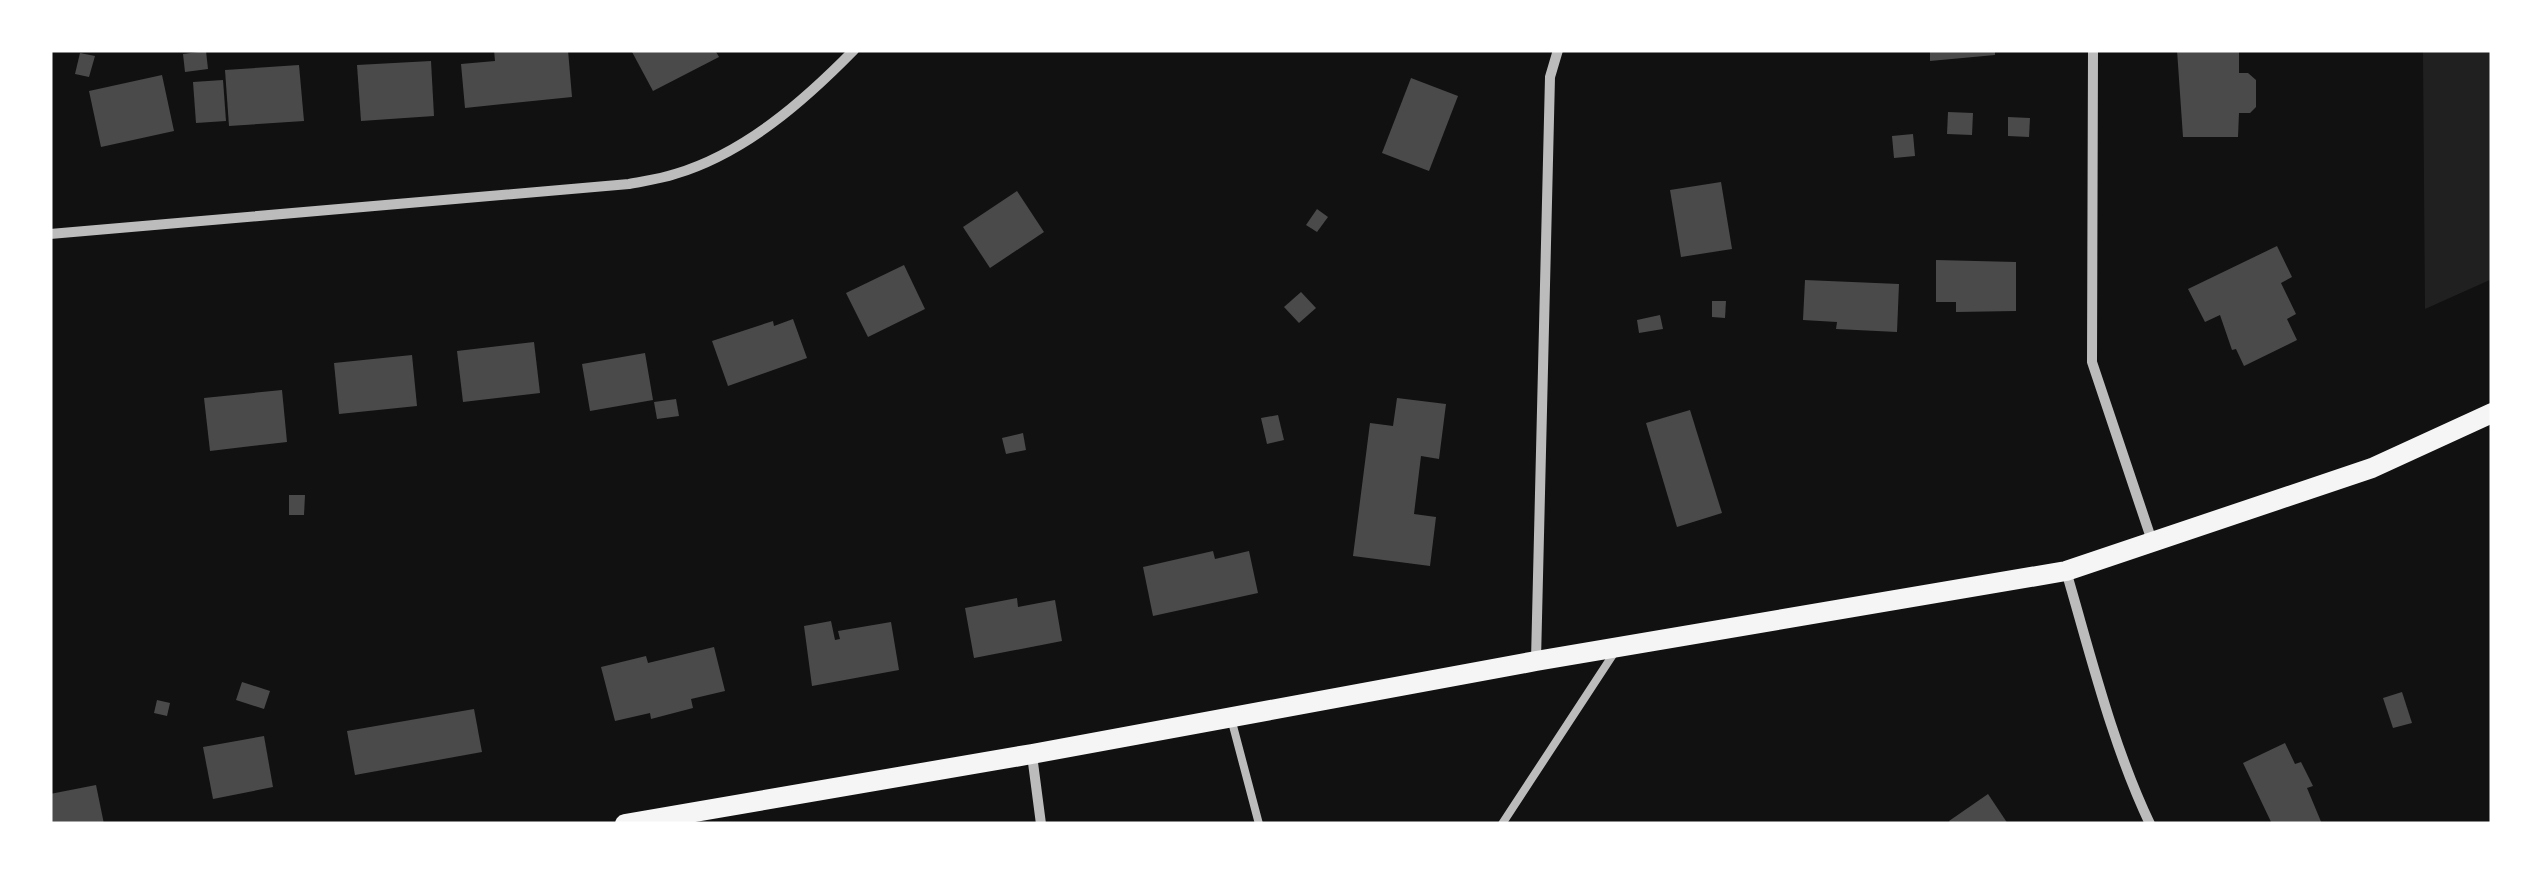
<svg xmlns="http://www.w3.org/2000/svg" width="2542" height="874" font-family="'Zilla Slab',serif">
<rect width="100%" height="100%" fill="#111"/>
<!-- green -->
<path fill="#202020" d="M2423,50H2492V279L2425,309Z"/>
<!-- building -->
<g fill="#4a4a4a">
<path d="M494,50H568L572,97L465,108L461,64L495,61Z"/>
<path d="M631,50H715L719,57L653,91Z"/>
<path d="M1930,50H1995V55L1930,61Z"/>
<path d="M2177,50H2239V73H2248L2256,80V107L2250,113H2239L2238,137H2183Z"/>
<path d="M206,51L208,69L185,72L183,54Z"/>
<path d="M80,53L95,56L89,77L75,74Z"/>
<path d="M431,61L434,116L361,121L357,65Z"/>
<path d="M299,65L304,121L229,126L225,70Z"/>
<path d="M162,75L174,131L101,147L89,91Z"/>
<path d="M1411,78L1458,96L1429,171L1382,153Z"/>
<path d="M223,80L226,121L196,123L193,82Z"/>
<path d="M1948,112L1973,113L1972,135L1947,134Z"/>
<path d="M2008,117L2030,118L2029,137L2008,136Z"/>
<path d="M1913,134L1915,156L1894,158L1892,136Z"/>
<path d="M1721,182L1732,249L1681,257L1670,190Z"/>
<path d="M1017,191L1044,232L990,268L963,227Z"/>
<path d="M1317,209L1328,217L1317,232L1306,225Z"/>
<path d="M2277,246L2292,277L2281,283L2296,314L2287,319L2297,340L2244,366L2236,349L2232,350L2220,315L2205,322L2188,289Z"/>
<path d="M1936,260L2016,262V311L1956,312V302H1936Z"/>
<path d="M904,265L925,309L868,337L846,293Z"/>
<path d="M1805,280L1899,284L1897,332L1836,329L1837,322L1803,320Z"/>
<path d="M1301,292L1316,308L1299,323L1284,307Z"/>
<path d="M1712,301H1726L1725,318L1712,317Z"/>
<path d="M1660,315L1663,329L1639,333L1637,320Z"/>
<path d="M793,319L807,358L728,386L712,341L773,321L774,326Z"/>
<path d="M534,342L540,393L463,402L457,351Z"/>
<path d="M645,353L653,400L590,411L582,364Z"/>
<path d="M412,355L417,406L339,414L334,363Z"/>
<path d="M282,390L287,442L210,451L204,398Z"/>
<path d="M1397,398L1446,404L1439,459L1421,456L1414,514L1436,517L1430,566L1353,556L1370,423L1393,426Z"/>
<path d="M676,399L679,416L657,419L654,402Z"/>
<path d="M1690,410L1722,513L1677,527L1646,423Z"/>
<path d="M1278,415L1284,440L1267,444L1261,418Z"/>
<path d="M1023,433L1026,450L1006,454L1002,438Z"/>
<path d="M289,495H305L304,515H289Z"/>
<path d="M1213,551L1215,559L1249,551L1258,593L1153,616L1143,567Z"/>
<path d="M1017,598L1018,607L1055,600L1062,641L974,658L965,608Z"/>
<path d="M831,621L835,640L840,639L838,631L891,622L899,670L812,686L804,626Z"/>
<path d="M714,647L725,691L691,699L693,708L651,719L650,713L615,721L601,667L646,656L648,663Z"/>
<path d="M242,682L270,691L264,709L236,700Z"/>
<path d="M2402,692L2412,723L2393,728L2383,698Z"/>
<path d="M157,700L170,703L167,716L154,713Z"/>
<path d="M474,709L482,752L355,775L347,731Z"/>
<path d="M264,736L273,787L213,799L203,747Z"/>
<path d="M2285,743L2295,764L2301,762L2313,786L2307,788L2322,824H2272L2243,763Z"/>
<path d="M96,785L104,824H50V794Z"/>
<path d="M1988,794L2008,824H1951L1949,821Z"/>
</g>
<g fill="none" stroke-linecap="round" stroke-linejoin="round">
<!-- service -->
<g stroke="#bcbcbc" stroke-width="8">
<path d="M1232,722L1259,824"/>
<path d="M1502,824L1616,650"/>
</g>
<!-- minor -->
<g stroke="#bcbcbc" stroke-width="10">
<path d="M2093,50L2092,362L2152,541"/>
<path d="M50,234L629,184C644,181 660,179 675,174C745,153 804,101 854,50"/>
<path d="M2066,571C2091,656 2112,744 2150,824"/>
<path d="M1536,660L1550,77L1558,50"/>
<path d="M1032,755L1041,824"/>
</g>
<!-- secondary -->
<path stroke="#f5f5f5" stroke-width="20" d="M625,824L1032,754L1536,661L2066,571L2372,468L2492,413"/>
</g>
<!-- border -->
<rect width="2542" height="874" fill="none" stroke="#ffffff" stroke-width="105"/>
</svg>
